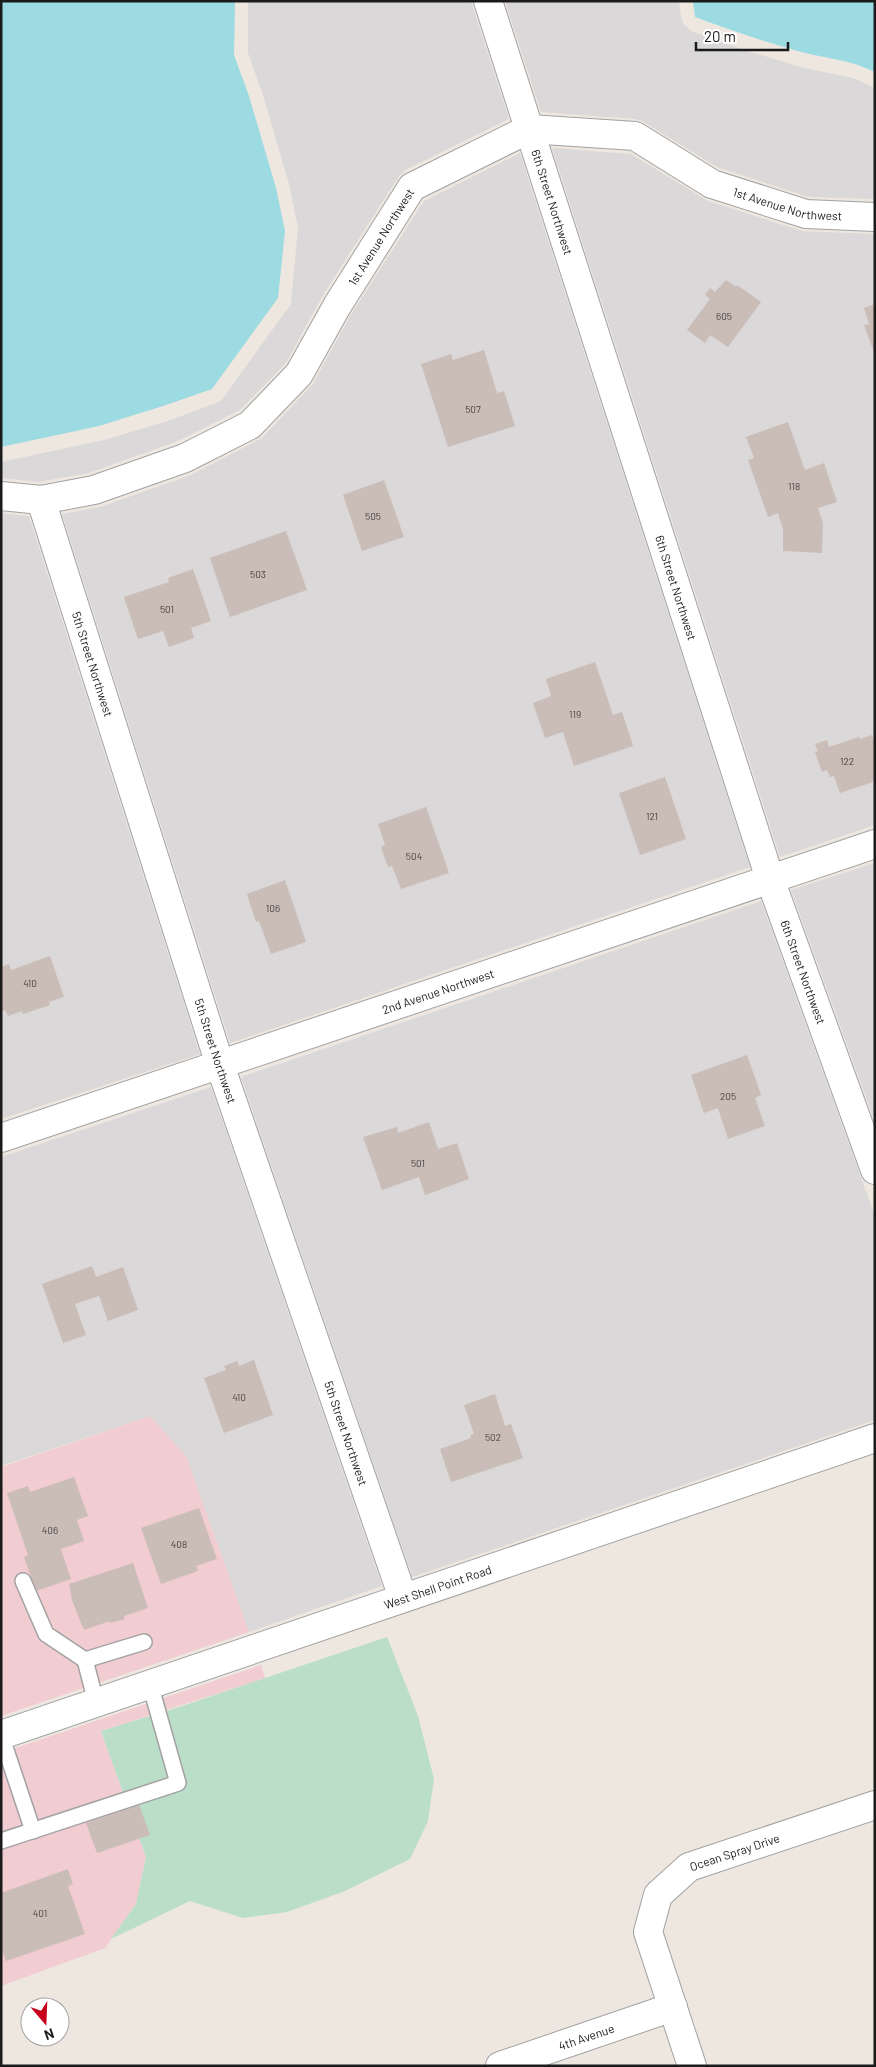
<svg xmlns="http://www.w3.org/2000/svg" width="876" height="2067" font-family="Barlow,sans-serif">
<rect width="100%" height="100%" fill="#eee7e0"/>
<!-- residential -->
<g fill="#dad8d8">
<path d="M248,1H471L509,119L405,170L399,176L323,295L286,363L240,410L178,441L89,473L38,482L1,478V462L104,440L168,421L221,401L291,304L298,228L289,184L262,92L248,53Z"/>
<path d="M505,1H679L681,17L684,25L691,31L738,48L804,68L853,78L875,88V199L808,197L717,167L642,121L635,119L541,112Z"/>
<path d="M552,148L631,154L708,201L802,231L875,234V825L780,857Z"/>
<path d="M520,153L750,867L230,1043L62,514L100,507L191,475L262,438L313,384L350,316L424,201Z"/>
<path d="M1,513L29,516L200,1054L1,1119Z"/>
<path d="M875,863V1122L791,890Z"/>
<path d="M761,901L875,1216V1420L412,1577L241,1077Z"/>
<path d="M211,1087L382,1586L249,1632L186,1456L150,1416L1,1466V1157Z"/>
</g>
<!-- commercial -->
<g fill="#f1ccd0">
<path d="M150,1416L186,1456L249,1632L1,1716V1467Z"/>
<path d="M261,1665L265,1678L101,1731L146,1857L136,1904L105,1948L1,1986V1753Z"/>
</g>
<!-- wetland -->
<path fill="#bbdec9" d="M387,1637L418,1716L434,1779L428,1821L410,1859L345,1891L287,1912L243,1918L190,1901L111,1939L136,1904L146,1857L101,1731L182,1706Z"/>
<!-- water -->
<g fill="#9bdbe1">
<path d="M1,1H235L234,55L249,96L276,188L285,231L278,298L212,389L163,406L99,426L1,447Z"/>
<path d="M693,1H875V72C850,60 830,59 805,53C767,43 731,30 695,17Z"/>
</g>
<!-- building -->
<g fill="#cabcb6">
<path d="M726,280L736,287L737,285L761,302L728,347L710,335L705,343L687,330L710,299L705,295L710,288L715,292Z"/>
<path d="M875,304V355L864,325L869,324L864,308Z"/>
<path d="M484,350L497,393L504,391L515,426L448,447L421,364L451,354L453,360Z"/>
<path d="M788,422L805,470L824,463L837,502L818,508L823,523L822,553L783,551V529L778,513L768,517L748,460L754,458L746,437Z"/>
<path d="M384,480L404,537L362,551L343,495Z"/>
<path d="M286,531L307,590L230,617L210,558Z"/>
<path d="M193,569L211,621L191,628L194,638L169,647L163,631L138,639L124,597L169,582L168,578Z"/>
<path d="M595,662L613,715L622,712L633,746L574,766L563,732L545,738L533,703L551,696L546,679Z"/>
<path d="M872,735L875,744V780L872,781L873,782L840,793L834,776L830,777L827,770L822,772L815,752L818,751L815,744L827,740L829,747L859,737L860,739Z"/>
<path d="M665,777L686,839L640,855L619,793Z"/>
<path d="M426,807L449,873L401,889L392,866L388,867L381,847L385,845L378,824Z"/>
<path d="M285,880L306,942L271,954L259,921L256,922L247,894Z"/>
<path d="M50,956L64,997L49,1002L50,1005L23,1014L22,1011L8,1016L5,1010L1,1011V967L9,964L11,970Z"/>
<path d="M747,1055L761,1095L755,1098L765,1126L728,1139L718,1108L704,1113L691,1075Z"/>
<path d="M429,1122L438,1149L457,1143L469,1179L425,1195L419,1177L382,1190L363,1137L397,1127L398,1133Z"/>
<path d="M92,1266L96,1277L123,1267L138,1310L108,1321L99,1296L75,1304L86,1335L63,1343L42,1284Z"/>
<path d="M254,1360L273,1415L224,1433L204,1378L226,1370L224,1366L237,1361L239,1366Z"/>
<path d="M495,1394L505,1426L511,1424L523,1458L451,1482L440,1449L471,1438L470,1435L474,1434L464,1405Z"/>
<path d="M74,1477L88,1516L77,1520L84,1541L61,1549L71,1579L36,1591L24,1557L28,1555L7,1493L28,1486L30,1492Z"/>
<path d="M199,1508L217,1559L196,1566L198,1571L161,1584L141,1528Z"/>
<path d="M133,1563L148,1608L124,1616L125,1619L110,1623V1621L84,1630L72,1600L69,1584Z"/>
<path d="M139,1805L150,1835L97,1853L86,1823Z"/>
<path d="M68,1869L73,1884L68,1886L85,1934L6,1961L1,1946V1893Z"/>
</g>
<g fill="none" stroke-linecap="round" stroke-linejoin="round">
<defs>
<g id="service">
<path d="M23,1581L46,1634L85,1660"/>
<path d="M96,1702L85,1660L144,1642"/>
<path d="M1,1735L33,1831"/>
<path d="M1,1841L178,1783L150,1684"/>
</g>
<g id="minor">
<path id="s1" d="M488,1L770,879L875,1170"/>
<path id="s2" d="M1,496L41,500L94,490L185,458L250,425L299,374L337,306L412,187L529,129L635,136L712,184L806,214L875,217"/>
<path id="s3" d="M41,500L220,1065L403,1598"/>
<path id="s4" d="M1,1138L875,844"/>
<path id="s5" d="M500,2066L673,2007"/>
<path id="s6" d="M692,2066L648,1932L658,1895L689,1867L875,1805"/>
</g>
<g id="tertiary">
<path id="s7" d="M1,1735L875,1438"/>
</g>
</defs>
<!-- service casing -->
<use href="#service" stroke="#a2a2a2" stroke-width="18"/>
<!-- minor casing -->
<use href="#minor" stroke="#a2a2a2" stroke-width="30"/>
<!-- tertiary casing -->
<use href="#tertiary" stroke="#a2a2a2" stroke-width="30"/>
<!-- service -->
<use href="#service" stroke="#fff" stroke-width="15"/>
<!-- minor -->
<use href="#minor" stroke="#fff" stroke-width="28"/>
<!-- tertiary -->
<use href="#tertiary" stroke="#fff" stroke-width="28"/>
</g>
<g text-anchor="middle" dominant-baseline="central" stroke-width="4" stroke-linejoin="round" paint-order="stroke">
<!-- number labels -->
<g font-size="10" fill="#474342">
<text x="724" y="316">605</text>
<text x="473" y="409">507</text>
<text x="794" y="486">118</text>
<text x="373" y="516">505</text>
<text x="258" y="574">503</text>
<text x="167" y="609">501</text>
<text x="575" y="714">119</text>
<text x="847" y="761">122</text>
<text x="652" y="816">121</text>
<text x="414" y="856">504</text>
<text x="273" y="908">106</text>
<text x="30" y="983">410</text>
<text x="728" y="1096">205</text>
<text x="418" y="1163">501</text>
<text x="239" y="1397">410</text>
<text x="493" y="1437">502</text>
<text x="50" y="1530">406</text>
<text x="179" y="1544">408</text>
<text x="40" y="1913">401</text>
</g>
<!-- street labels -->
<g font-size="12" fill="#1b1b1b" stroke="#fff">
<text stroke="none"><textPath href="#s1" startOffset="211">6th Street Northwest</textPath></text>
<text stroke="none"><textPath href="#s2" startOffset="959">1st Avenue Northwest</textPath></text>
<text stroke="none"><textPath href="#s2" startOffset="494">1st Avenue Northwest</textPath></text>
<text stroke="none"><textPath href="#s1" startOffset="616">6th Street Northwest</textPath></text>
<text stroke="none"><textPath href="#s3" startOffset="172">5th Street Northwest</textPath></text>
<text stroke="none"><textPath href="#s1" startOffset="1021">6th Street Northwest</textPath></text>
<text stroke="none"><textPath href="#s4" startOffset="461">2nd Avenue Northwest</textPath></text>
<text stroke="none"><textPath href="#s3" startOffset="578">5th Street Northwest</textPath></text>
<text stroke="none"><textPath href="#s3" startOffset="982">5th Street Northwest</textPath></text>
<text stroke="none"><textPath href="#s7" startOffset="461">West Shell Point Road</textPath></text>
<text stroke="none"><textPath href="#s6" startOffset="269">Ocean Spray Drive</textPath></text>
<text stroke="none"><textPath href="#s5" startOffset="91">4th Avenue</textPath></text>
</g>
</g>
<!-- border -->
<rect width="876" height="2067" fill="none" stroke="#1b1b1b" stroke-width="5"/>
<!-- north arrow -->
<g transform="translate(45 2022) rotate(161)"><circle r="24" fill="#ffffff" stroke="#a4a4a4"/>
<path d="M0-4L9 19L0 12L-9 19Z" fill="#c7001c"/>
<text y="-8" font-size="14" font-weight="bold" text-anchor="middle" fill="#1b1b1b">N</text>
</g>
<!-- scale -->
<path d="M696 42v8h92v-8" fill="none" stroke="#1b1b1b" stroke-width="2.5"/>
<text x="704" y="42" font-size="15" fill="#1b1b1b" stroke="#ffffff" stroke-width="4" paint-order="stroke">20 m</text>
</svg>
